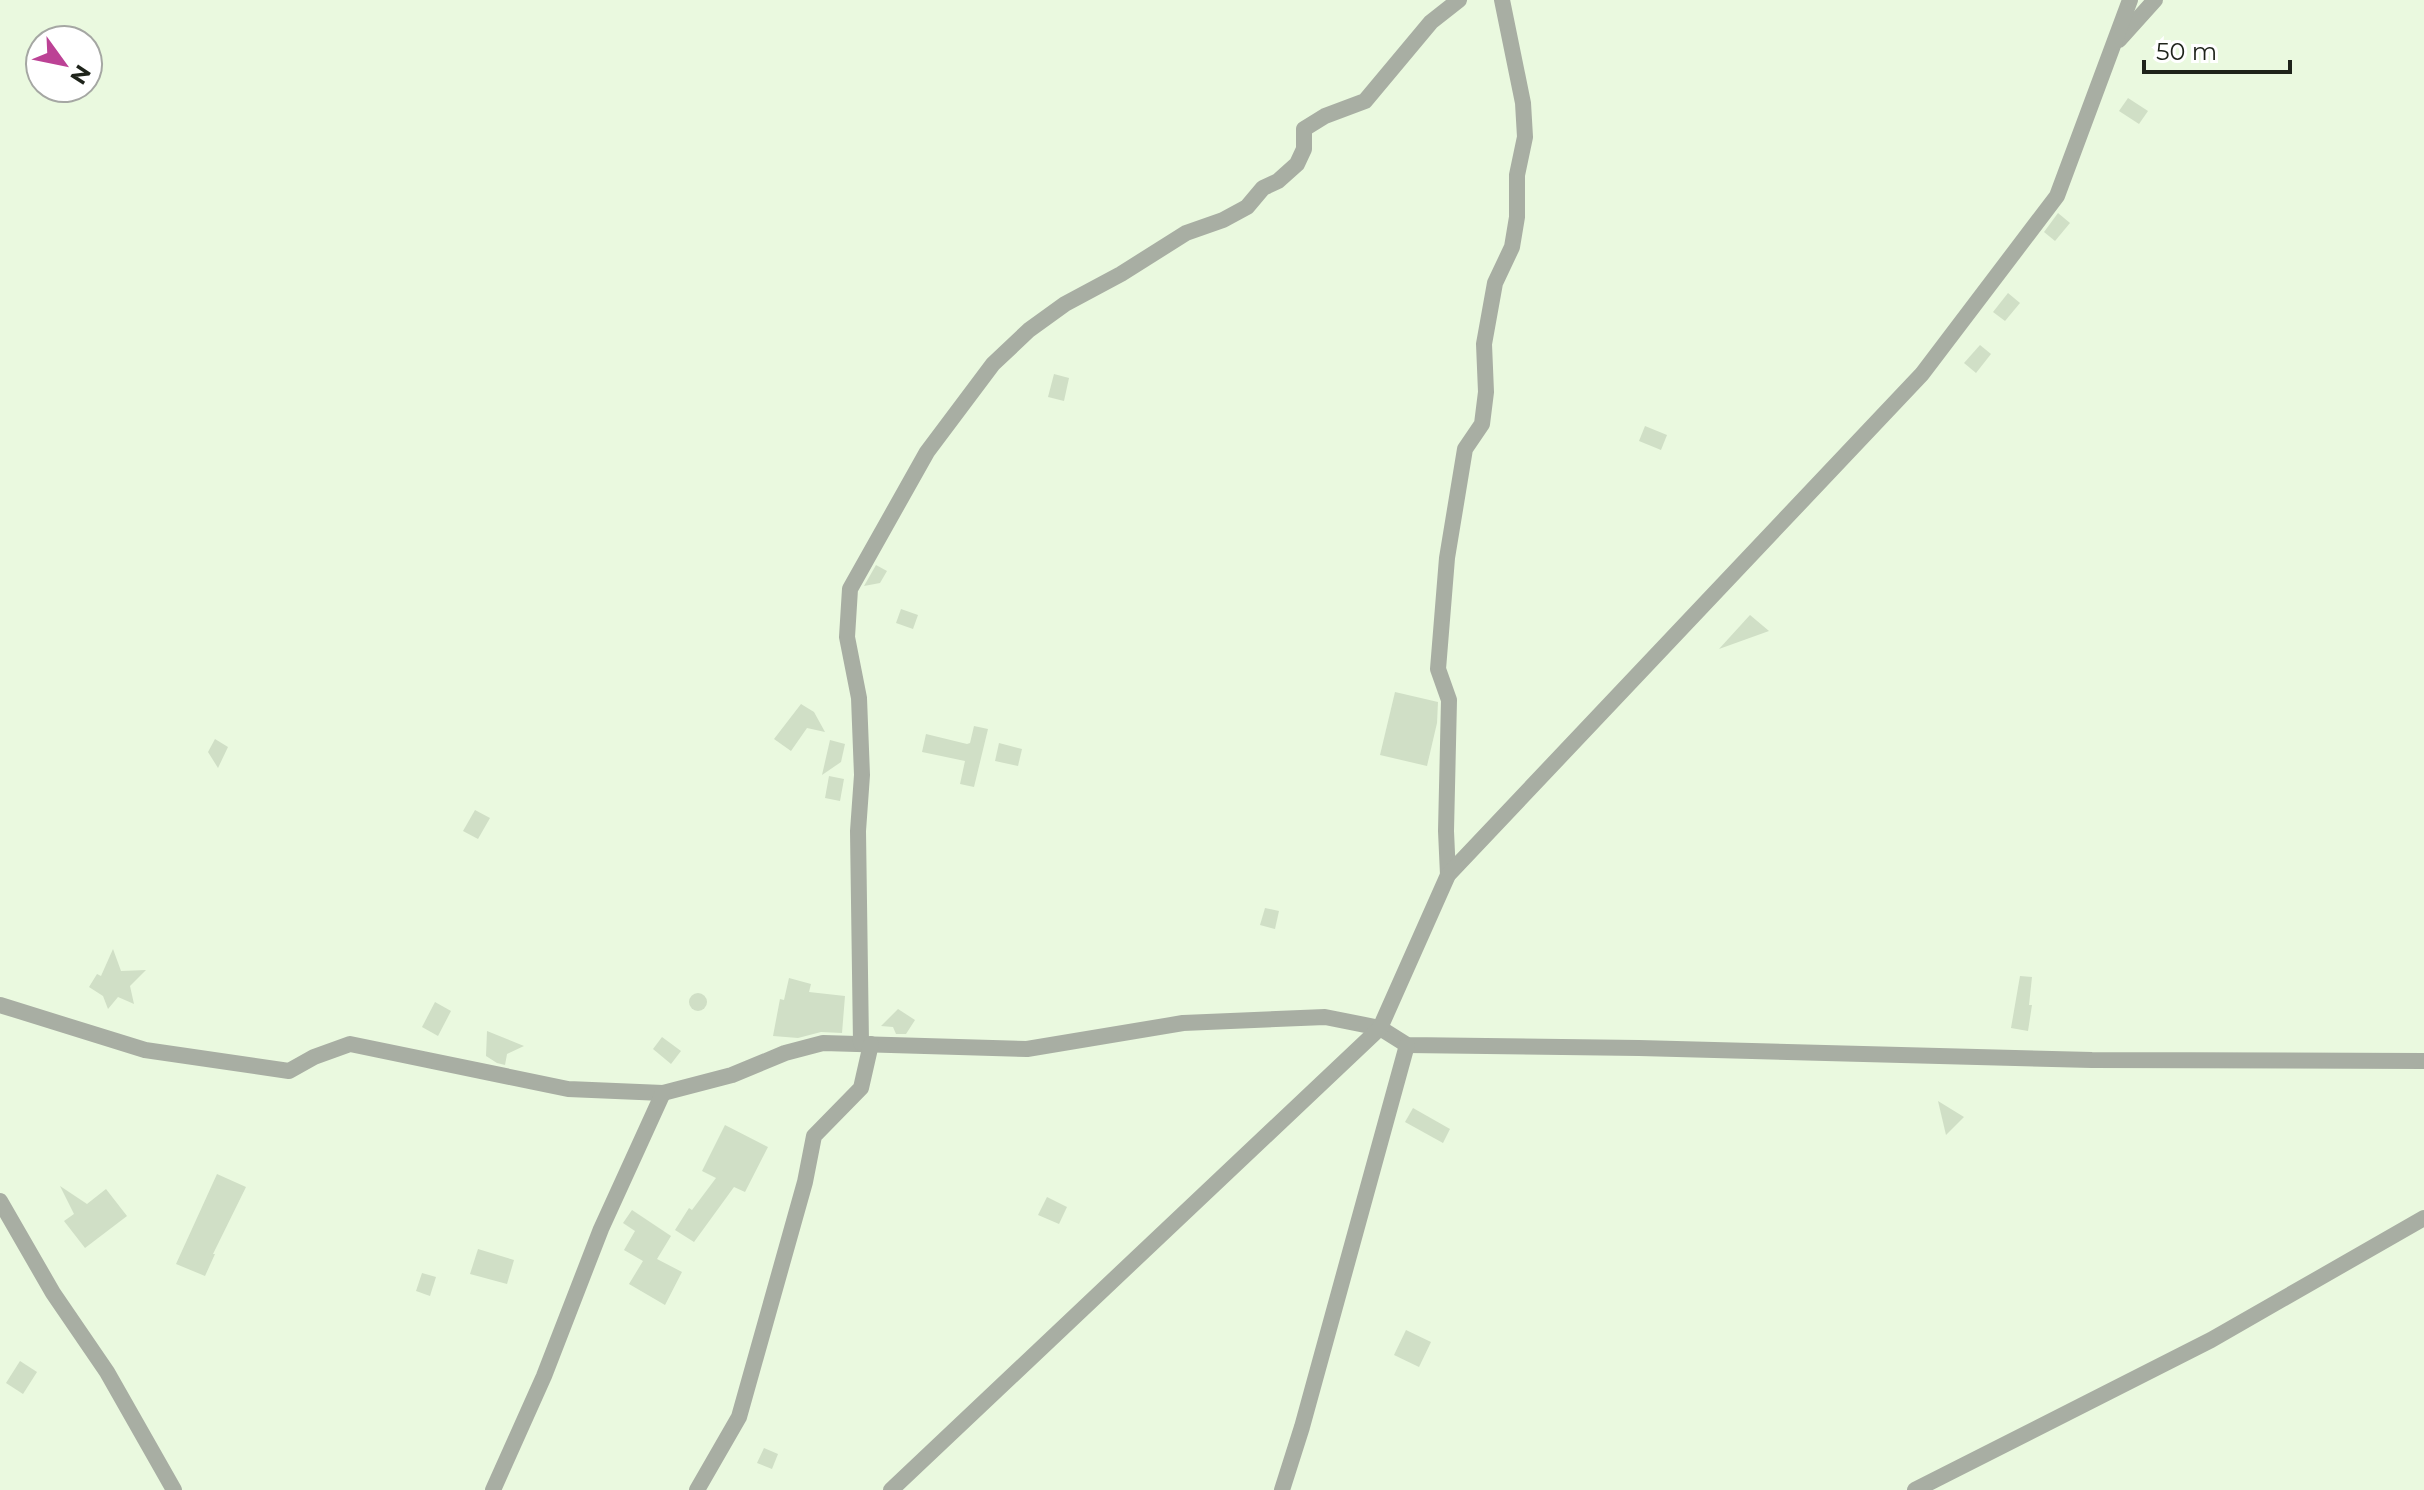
<svg xmlns="http://www.w3.org/2000/svg" width="2424" height="1490" font-family="Montserrat,sans-serif">
<rect width="100%" height="100%" fill="#eaf9df"/>
<!-- building -->
<g fill="#d0dfc6">
<path d="M2128,98L2148,111L2139,124L2119,111Z"/>
<path d="M2058,213L2070,223L2055,241L2044,232Z"/>
<path d="M2008,293L2020,303L2005,321L1993,312Z"/>
<path d="M1980,345L1991,354L1976,373L1964,363Z"/>
<path d="M1054,374L1069,378L1064,401L1048,397Z"/>
<path d="M1645,426L1667,435L1661,450L1639,441Z"/>
<path d="M876,565L887,571L880,583L864,586Z"/>
<path d="M901,609L918,615L913,629L896,623Z"/>
<path d="M1750,615L1769,631L1719,649Z"/>
<path d="M1395,692L1438,702L1437,723L1427,766L1380,755Z"/>
<path d="M801,704L814,712L825,732L807,728L791,751L774,739Z"/>
<path d="M974,726L988,729L974,787L960,784L965,761L922,752L926,734L967,744L970,743Z"/>
<path d="M215,739L228,747L218,768L208,752Z"/>
<path d="M830,740L845,744L841,762L822,775Z"/>
<path d="M999,743L1022,749L1018,766L995,761Z"/>
<path d="M829,776L844,779L840,801L825,798Z"/>
<path d="M475,810L490,818L478,839L463,831Z"/>
<path d="M1265,908L1279,911L1275,929L1260,925Z"/>
<path d="M113,949L121,971L146,970L130,986L134,1004L118,997L108,1009L103,996L89,987L97,974L101,976Z"/>
<path d="M2020,976L2032,977L2029,1005H2032L2028,1031L2011,1028Z"/>
<path d="M789,978L811,984L809,992L845,996L842,1033L821,1032L798,1038L773,1036L780,999L784,1000Z"/>
<circle cx="698" cy="1002" r="9"/>
<path d="M435,1002L451,1011L438,1036L422,1027Z"/>
<path d="M898,1009L915,1020L906,1034H896L893,1027L881,1026Z"/>
<path d="M487,1031L524,1046L507,1054L505,1065L497,1063L486,1056Z"/>
<path d="M662,1037L681,1051L671,1064L653,1049Z"/>
<path d="M1938,1101L1964,1117L1946,1135Z"/>
<path d="M1413,1108L1450,1129L1443,1143L1405,1122Z"/>
<path d="M725,1125L768,1147L745,1192L734,1187L694,1242L675,1230L689,1208L692,1210L716,1178L702,1171Z"/>
<path d="M217,1174L246,1187L213,1254H215L205,1276L176,1264Z"/>
<path d="M60,1186L87,1204L106,1189L127,1216L85,1248L64,1221L74,1214Z"/>
<path d="M1047,1197L1067,1207L1059,1224L1038,1215Z"/>
<path d="M632,1210L671,1236L657,1259L682,1272L665,1305L629,1284L643,1261L624,1250L635,1231L623,1223Z"/>
<path d="M478,1249L514,1260L507,1284L470,1274Z"/>
<path d="M422,1273L436,1277L430,1296L416,1291Z"/>
<path d="M1406,1330L1431,1342L1419,1367L1394,1355Z"/>
<path d="M20,1361L37,1372L23,1394L6,1383Z"/>
<path d="M764,1448L778,1454L772,1469L757,1463Z"/>
</g>
<g fill="none" stroke-linecap="round" stroke-linejoin="round">
<!-- minor -->
<g stroke="#a8aea3" stroke-width="16">
<path d="M2119,40L2155,0"/>
<path d="M1448,875L1446,831L1449,700L1438,669L1447,558L1465,449L1482,424L1486,392L1484,344L1495,283L1512,247L1517,217V175L1525,137L1523,103L1502,0"/>
<path d="M0,1005L145,1050L289,1071L314,1057L350,1044L568,1089L663,1093L732,1075L785,1053L823,1043L1027,1049L1183,1023L1325,1017L1380,1028L1407,1045L1639,1048L2092,1060L2424,1061"/>
<path d="M861,1043L858,831L862,775L859,698L847,637L850,589L927,452L993,364L1029,330L1065,304L1121,274L1186,233L1223,220L1247,207L1263,188L1278,181L1297,164L1304,149V129L1325,116L1365,101L1431,22L1459,0"/>
<path d="M0,1201L53,1293L107,1372L174,1490"/>
<path d="M493,1490L544,1376L601,1229L663,1093"/>
<path d="M697,1490L739,1417L805,1182L814,1136L861,1088L871,1044"/>
<path d="M891,1490L1380,1028L1448,875L1922,374L2057,196L2130,0"/>
<path d="M1282,1490L1302,1427L1407,1045"/>
<path d="M1915,1490L2211,1340L2424,1218"/>
</g>
</g>
<!-- north arrow -->
<g transform="translate(64 64) rotate(123)"><circle r="38" fill="#ffffff" stroke="#a5a7a3" stroke-width="2"/>
<path d="M0-6L14 30L0 20L-14 30Z" fill="#bc4295"/>
<text y="-12" font-size="22" font-weight="bold" text-anchor="middle" fill="#1e231a">N</text>
</g>
<!-- scale -->
<path d="M2144 60v12h146v-12" fill="none" stroke="#1e231a" stroke-width="4"/>
<text x="2156" y="60" font-size="24" fill="#1e231a" stroke="#ffffff" stroke-width="6" paint-order="stroke">50 m</text>
</svg>
